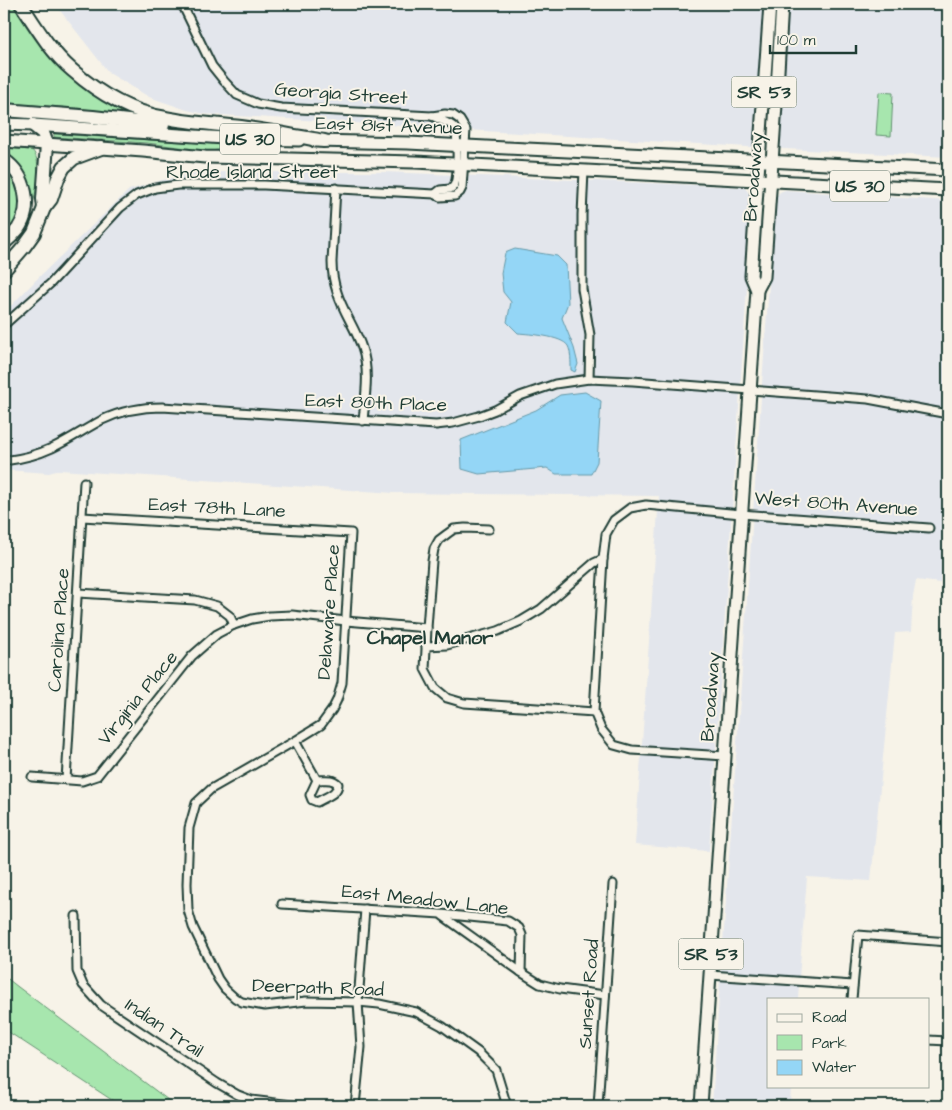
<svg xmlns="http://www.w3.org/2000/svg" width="952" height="1110" font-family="'Architects Daughter',sans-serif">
<rect width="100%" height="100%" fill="#f7f3e8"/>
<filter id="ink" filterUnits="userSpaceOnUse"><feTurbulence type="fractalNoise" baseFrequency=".02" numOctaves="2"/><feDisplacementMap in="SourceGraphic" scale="10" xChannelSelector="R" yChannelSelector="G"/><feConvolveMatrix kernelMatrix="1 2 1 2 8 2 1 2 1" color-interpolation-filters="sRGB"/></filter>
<g filter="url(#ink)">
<!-- built -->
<g fill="#e3e6ec">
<path d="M55,4H948V157L748,147L205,114L187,110L149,97L109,73Z"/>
<path d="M190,172H384L744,187L753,198L709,851L635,845L659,496L394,493L60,470L49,473L4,470V313L39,277L129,190Z"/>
<path d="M785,190L948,201V584L916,580L913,596L911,632L895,633L871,881L807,877L799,978L721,972L775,198L780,192Z"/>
<path d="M720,980L799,985L798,999H768V1086H791L790,1106H712Z"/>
</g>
<!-- green -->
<g fill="#a7e6ae" stroke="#639271">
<path d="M4,4H16L42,41L128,111L127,114L76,108L4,103Z"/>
<path d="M879,92L893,93L891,136L876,135Z"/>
<path d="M54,134L250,146L210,151L147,143L54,137Z"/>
<path d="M4,148L32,150C45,164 34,203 28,220L30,206L4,156Z"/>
<path d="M4,167C22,180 26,209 12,228C10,231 6,234 4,236Z"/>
<path d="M4,976L18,987L176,1106H121L4,1029Z"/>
</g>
<!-- water -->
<g fill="#94d6f6" stroke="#6599a8">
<path d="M515,249L557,256L566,265L568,303L562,318L574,348L578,364L575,372L571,370C571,362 571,352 568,346C562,336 529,334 518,333L507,322L511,302L503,292L501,273L505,253Z"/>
<path d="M585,392L601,401L597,462L591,474H556L547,468L479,474L462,469L461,440L536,410L560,395Z"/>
</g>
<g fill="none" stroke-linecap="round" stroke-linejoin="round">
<defs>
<g id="minor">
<path d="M432,116C437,119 451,123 454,127C458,133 458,176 455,183C454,187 453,187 450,189L440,190L435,194"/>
<path d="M584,171L582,215V289L590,335L589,379"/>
<path d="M336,188L332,262C332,272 334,283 337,292C343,312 356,329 362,348C370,371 365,398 363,421"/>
<path d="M4,325L51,283L120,208L137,195L155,188L178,185H264L435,194L440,197L455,196L460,192L462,188L466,130L460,120L453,115L445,114L432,116L281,108L258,104L237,95L224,81L212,66L182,4"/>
<path d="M4,461C20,459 37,455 52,448C69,440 85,429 102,420C121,411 141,407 162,407L436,425L453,423L479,416L495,410L520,396L555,384L589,379L633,381L868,399L948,414"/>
<path d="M82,517L351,533L342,683L337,700L332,710L321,725L295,741L211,789L196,803L189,828L187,884L188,910L193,927L218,979L225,989L235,998L242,1002L265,1006L306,1001L358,1002L379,1004L416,1012L442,1026L478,1052L496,1070L507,1106"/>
<path d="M489,529L465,528L454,529L447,534L439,540L434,549L432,561L427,628L425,669L435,688L447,698L464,703L594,712L601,729L614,745L632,750L725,756"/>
<path d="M78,593L195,600L217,606L230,616L234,625L252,619L270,616L292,615L346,621L427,628"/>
<path d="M426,646L447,645L498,631L521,621L541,609L594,563L603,559"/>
<path d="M594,712L603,559L606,534L614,520L630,508L646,505L741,514L929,528"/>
<path d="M295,741L317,780L310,795L312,800L317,802C325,797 338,794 338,784C332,778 325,780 317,780"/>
<path d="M32,777L82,781L97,776L192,656L217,634L234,625"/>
<path d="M66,780L84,482"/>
<path d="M282,904L441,914L508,921L519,928L522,935L521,972"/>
<path d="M76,916L77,971L83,985L101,1005L217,1083L238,1095L251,1100L300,1106"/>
<path d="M443,916L521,972L540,984L560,989L605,995"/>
<path d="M710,975L853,985"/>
<path d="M852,999L858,935L948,942"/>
<path d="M928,1040L948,1041"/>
<path d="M355,1106L361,1047L358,1002L365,909"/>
<path d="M598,1106L613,884"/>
</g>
<g id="primary">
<path d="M33,125L224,138L299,140"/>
<path d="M4,141L143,151L205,157L415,162L948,190"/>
<path d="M315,141L408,143L948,170"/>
<path d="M757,290L764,277L776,105L782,4"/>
<path d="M701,1106L757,290L751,276L770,4"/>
</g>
<path id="trunk" d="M4,124L33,125"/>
<g id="motorway">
<path d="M21,4C36,27 51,52 72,70C98,93 131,112 166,118C190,123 216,124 241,127C269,131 296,136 324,141"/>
<path d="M4,110L93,117L163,125"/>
<path d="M33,125L43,133L47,144L43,199L44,208"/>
<path d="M4,160C26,175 33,207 18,229C14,234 9,239 4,243"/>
<path d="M4,270L24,247L34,233L44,208L51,199L58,178L64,167L74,158L101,148"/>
</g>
</defs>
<!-- minor casing -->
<use href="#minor" stroke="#1f3d34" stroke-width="11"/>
<!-- primary casing -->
<use href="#primary" stroke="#1f3d34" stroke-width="15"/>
<!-- trunk casing -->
<use href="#trunk" stroke="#1f3d34" stroke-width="15"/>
<!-- motorway casing -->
<use href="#motorway" stroke="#1f3d34" stroke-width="16"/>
<!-- minor -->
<use href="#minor" stroke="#f7f3e8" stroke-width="7"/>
<!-- primary -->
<use href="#primary" stroke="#f7f3e8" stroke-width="11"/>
<!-- trunk -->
<use href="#trunk" stroke="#f7f3e8" stroke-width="11"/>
<!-- motorway -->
<use href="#motorway" stroke="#f7f3e8" stroke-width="12"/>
</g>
</g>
<g text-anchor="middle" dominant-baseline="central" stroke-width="4" stroke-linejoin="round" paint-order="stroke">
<!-- shield labels -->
<g fill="#f7f3e8" stroke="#60746a" stroke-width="1">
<rect x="731.5" y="76.5" width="65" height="31" rx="4"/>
<rect x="220" y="123.5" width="60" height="31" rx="4"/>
<rect x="830" y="170.5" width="60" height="31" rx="4"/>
<rect x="678.5" y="938.5" width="65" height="31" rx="4"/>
</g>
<g font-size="18" font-weight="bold" fill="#1f3d34">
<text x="764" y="92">SR 53</text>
<text x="250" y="139">US 30</text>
<text x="860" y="186">US 30</text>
<text x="711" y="954">SR 53</text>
</g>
<!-- street labels -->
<g font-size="19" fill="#1f3d34" stroke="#f7f3e8">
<text transform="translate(341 94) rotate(4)">Georgia Street</text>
<text transform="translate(389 126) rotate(2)">East 81st Avenue</text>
<text x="252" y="172">Rhode Island Street</text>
<text transform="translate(754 177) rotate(-86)">Broadway</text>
<text transform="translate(376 403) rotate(2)">East 80th Place</text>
<text transform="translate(836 504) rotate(4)">West 80th Avenue</text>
<text transform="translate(217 508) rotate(3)">East 78th Lane</text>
<text transform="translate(329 612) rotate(-86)">Delaware Place</text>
<text transform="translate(59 630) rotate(-86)">Carolina Place</text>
<text transform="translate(711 697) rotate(-86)">Broadway</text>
<text transform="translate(138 698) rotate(-51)">Virginia Place</text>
<text transform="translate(425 900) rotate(6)">East Meadow Lane</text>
<text transform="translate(318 988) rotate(2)">Deerpath Road</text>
<text transform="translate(589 994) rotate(-86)">Sunset Road</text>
<text transform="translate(164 1028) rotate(34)">Indian Trail</text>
</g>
<!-- neighbourhood labels -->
<g font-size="20" font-weight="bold" fill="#1f3d34" stroke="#f7f3e8">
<text x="430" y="638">Chapel Manor</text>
</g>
</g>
<!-- margin -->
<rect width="952" height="1110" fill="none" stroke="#f7f3e8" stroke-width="20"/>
<rect x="10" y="10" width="932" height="1090" fill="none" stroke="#1f3d34" stroke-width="2" filter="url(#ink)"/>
<!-- legend -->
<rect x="767" y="998" width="162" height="90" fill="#f7f3e8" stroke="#a1aaa0"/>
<rect x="777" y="1014" width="25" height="8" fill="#f7f3e8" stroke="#a1aaa0"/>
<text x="812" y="1022" font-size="15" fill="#1f3d34">Road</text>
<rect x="777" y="1035" width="25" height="15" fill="#a7e6ae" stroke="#a1aaa0"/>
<text x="812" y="1048" font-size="15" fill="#1f3d34">Park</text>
<rect x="777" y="1060" width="25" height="15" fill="#94d6f6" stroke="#a1aaa0"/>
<text x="812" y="1072" font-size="15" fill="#1f3d34">Water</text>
<!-- scale -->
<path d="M770 45v8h86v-8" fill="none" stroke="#1f3d34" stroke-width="2.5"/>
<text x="777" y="45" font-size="15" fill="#1f3d34" stroke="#f7f3e8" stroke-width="4" paint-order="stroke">100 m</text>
</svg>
